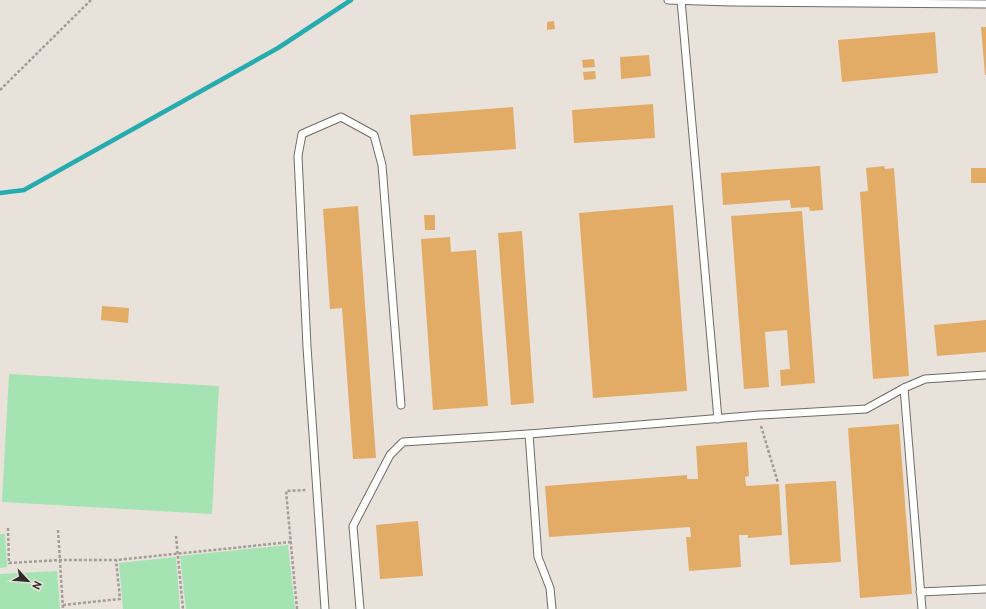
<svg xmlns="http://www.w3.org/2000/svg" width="986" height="609" font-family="Overpass,sans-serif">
<rect width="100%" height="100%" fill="#e8e2db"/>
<!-- green -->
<g fill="#a6e3b2">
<path d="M9,374L219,386L212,514L2,502Z"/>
<path d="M0,534H5L7,567L0,568Z"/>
<path d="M288,545L295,609H186L180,556Z"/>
<path d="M176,557L180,609H123L119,563Z"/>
<path d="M57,571L60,609H0V574Z"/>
</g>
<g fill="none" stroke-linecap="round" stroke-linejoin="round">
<!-- stream -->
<path stroke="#26acae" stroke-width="4.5" d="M0,193L24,190L278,48L351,0"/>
</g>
<!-- building -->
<g fill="#e2ac67">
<path d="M554,21L555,29L547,30V22Z"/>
<path d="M981,27H986V75H985Z"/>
<path d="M935,32L938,73L842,82L838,40Z"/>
<path d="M649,55L651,76L621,79L620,57Z"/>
<path d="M594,59L595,67L583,68L582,60Z"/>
<path d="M595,71L596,79L584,80L583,72Z"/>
<path d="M653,104L655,138L574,143L572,110Z"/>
<path d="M513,107L516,149L413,156L410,115Z"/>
<path d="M820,166L823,210L810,211L809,207L791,208L790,200L723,205L721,173Z"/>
<path d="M884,166L885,169L894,168L909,376L873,379L860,192L868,191L866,168Z"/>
<rect x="971" y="168" width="15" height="15"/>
<path d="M673,205L687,391L593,398L579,213Z"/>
<path d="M358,206L376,458L353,459L342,308L330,309L323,209Z"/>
<path d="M802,211L815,383L781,386L780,370L790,369L787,330L765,332L769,387L744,389L731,216Z"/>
<path d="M424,215H435V230H425Z"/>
<path d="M522,231L534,403L511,405L498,233Z"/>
<path d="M450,237L451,252L476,250L488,406L433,410L421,239Z"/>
<path d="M102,306L129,308L128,323L101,320Z"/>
<path d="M986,320V352L937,356L934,325Z"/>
<path d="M899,424L912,594L860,598L848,428Z"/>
<path d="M747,442L749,476L745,477L746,486L779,484L782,535L748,538V535H739L741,567L689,571L686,537H691L690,527L549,537L545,486L687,475V479H698L696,446Z"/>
<path d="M836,481L841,562L790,565L785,484Z"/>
<path d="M418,521L423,576L380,579L376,525Z"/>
</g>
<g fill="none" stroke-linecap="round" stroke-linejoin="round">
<defs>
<g id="service">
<path d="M668,0L731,2L986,4"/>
<path d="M681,0L718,419"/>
<path d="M904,388L922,609"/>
<path d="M529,434L538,557L550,588L552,609"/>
<path d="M920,592L986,589"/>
<path d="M325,609L307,347L298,156L302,134L341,117L374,135L382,165L401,405"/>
<path d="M360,609L353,526L390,455L403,442L529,434L760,415L866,409L904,388L925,379L986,375"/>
</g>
</defs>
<!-- service casing -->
<use href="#service" stroke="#706b65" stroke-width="9"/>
<!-- path -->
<g stroke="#a29d98" stroke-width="2.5" stroke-dasharray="3 2" stroke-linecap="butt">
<path d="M0,90L91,0"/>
<path d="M761,426L778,483"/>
<path d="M8,528L9,563L60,560H116L291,542"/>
<path d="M58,530L63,609"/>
<path d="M176,536L183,609"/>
<path d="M63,605L120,599L116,560"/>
<path d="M297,609L286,491L307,490"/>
</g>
<!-- service -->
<use href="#service" stroke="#fff" stroke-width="7"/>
</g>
<!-- north arrow -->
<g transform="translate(28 581) rotate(116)" stroke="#e8e2db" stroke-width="3" paint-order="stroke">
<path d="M0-3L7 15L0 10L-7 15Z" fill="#2f2d2b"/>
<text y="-6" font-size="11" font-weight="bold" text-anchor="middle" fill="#2f2d2b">N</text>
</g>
</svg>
